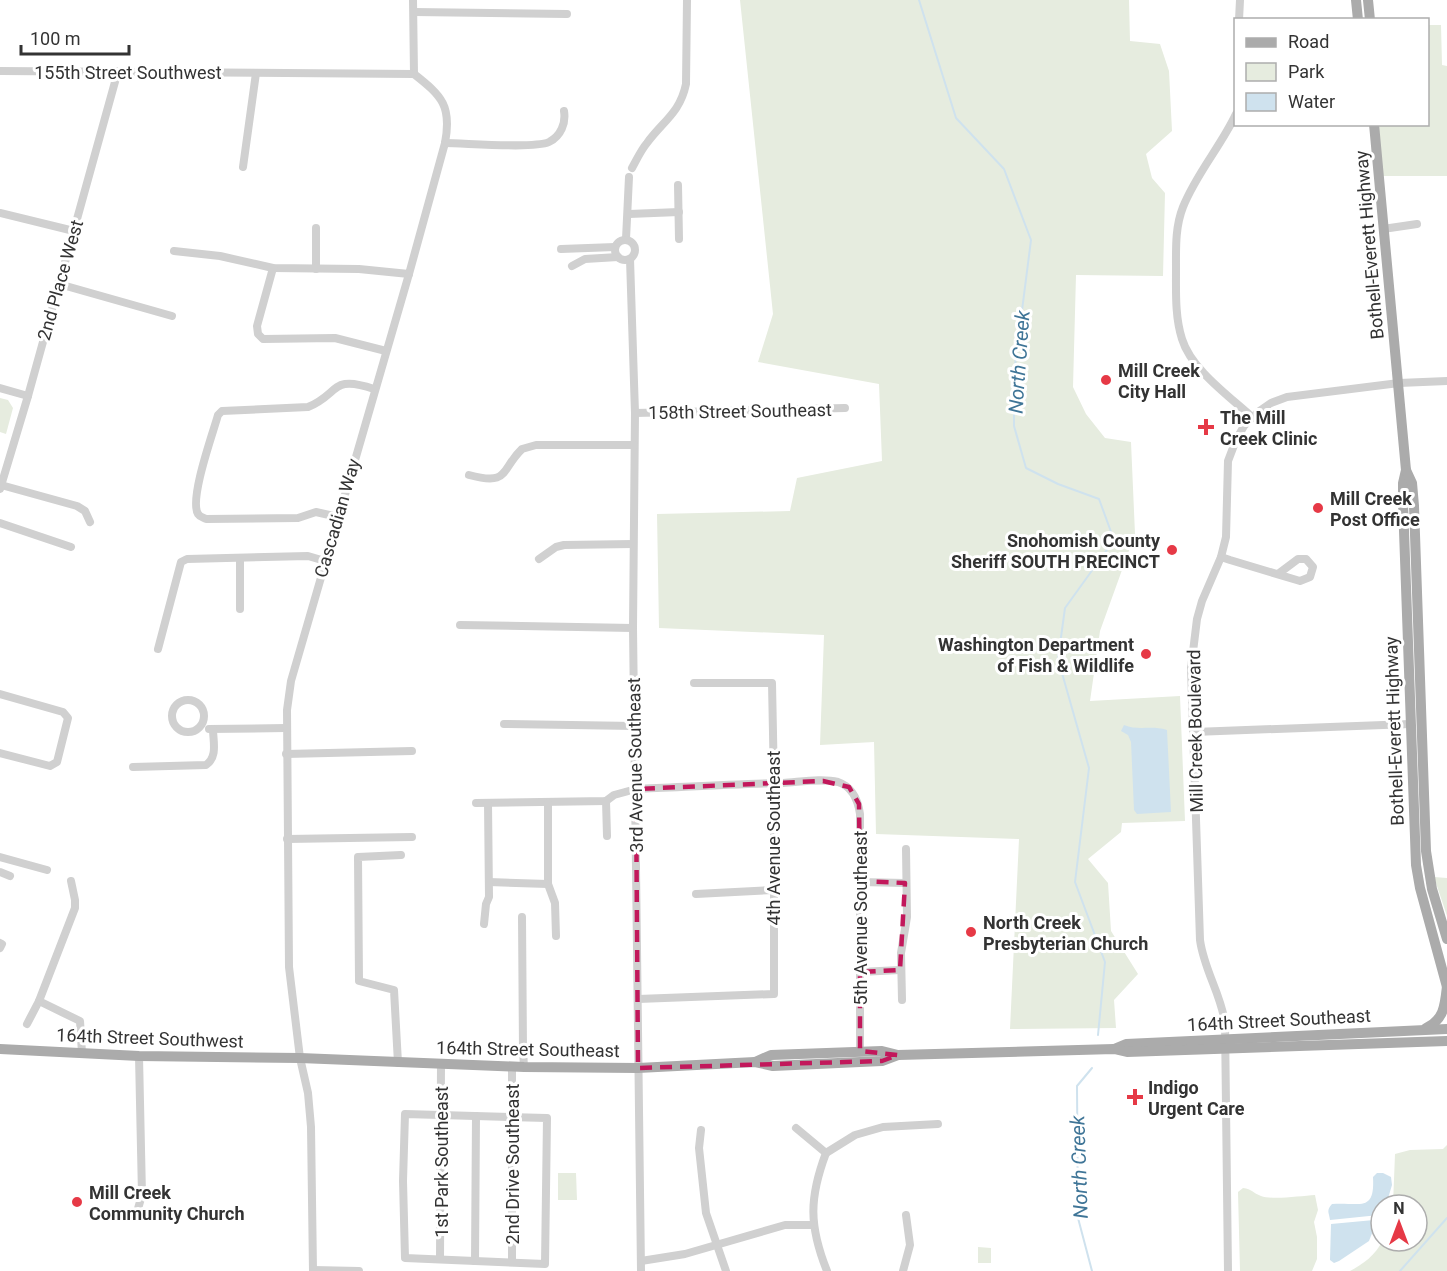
<svg xmlns="http://www.w3.org/2000/svg" width="1447" height="1271" font-family="Roboto,sans-serif">
<rect width="100%" height="100%" fill="#fff"/>
<!-- green -->
<g fill="#e6ecdf">
<path d="M740,0H1129L1130,41L1160,44L1169,71L1172,131L1146,154L1152,178L1165,193L1163,276L1076,275L1073,387L1086,414L1105,438L1131,442L1135,534L1100,631L1090,701L1180,696L1185,821L1122,823L1121,832L1088,859L1108,883L1111,931L1138,974L1114,1000L1116,1028L1010,1029L1019,839L876,834L874,742L820,745L824,635L659,628L657,514L790,511L797,478L882,461L879,384L758,362L773,314Z"/>
<path d="M1428,25H1441L1442,65L1447,66V176H1381L1378,125L1428,124Z"/>
<path d="M0,398L8,400L13,408L6,434L0,432Z"/>
<path d="M1434,877L1447,878V916Z"/>
<path d="M1447,1145V1271H1350C1362,1265 1377,1254 1382,1241H1417V1205H1393L1395,1154L1410,1150L1443,1149Z"/>
<path d="M558,1173H576L577,1200H558Z"/>
<path d="M1243,1188C1252,1189 1253,1193 1261,1196C1272,1200 1301,1196 1315,1195L1318,1210L1314,1222L1317,1237V1259L1312,1271H1240L1238,1192Z"/>
<path d="M978,1247L991,1248V1263H978Z"/>
</g>
<!-- water -->
<g fill="#cfe2ee">
<path d="M1124,725C1138,731 1152,725 1167,730L1171,812L1137,814L1134,810L1131,742L1128,735L1121,731Z"/>
<path d="M1377,1173H1383L1391,1177L1392,1185L1386,1205H1381V1213L1379,1215L1330,1220C1329,1212 1326,1211 1332,1204C1360,1202 1375,1213 1373,1177Z"/>
<path d="M1374,1220L1376,1223L1369,1241L1339,1261L1334,1263L1330,1260L1331,1224Z"/>
</g>
<g fill="none" stroke-linecap="round" stroke-linejoin="round">
<!-- stream -->
<g stroke="#cfe2ee" stroke-width="2">
<path d="M919,0L956,118L1004,169L1031,240L1014,373V426L1026,468L1058,484L1099,499L1114,540L1065,608L1058,659L1089,768L1075,882L1105,962L1098,1035"/>
<path d="M1092,1271L1078,1218L1077,1086L1092,1068"/>
<path d="M1400,1271L1447,1218"/>
</g>
<!-- minor -->
<g stroke="#d0d0d0" stroke-width="8">
<path d="M413,0L414,74"/>
<path d="M414,12L567,14"/>
<path d="M1239,20L1240,0"/>
<path d="M0,71L414,74"/>
<path d="M1236,114C1221,146 1196,174 1183,207C1175,227 1176,249 1176,270C1176,293 1175,317 1182,339C1191,369 1229,396 1252,417"/>
<path d="M445,143C465,143 534,149 549,142C561,136 566,123 564,111"/>
<path d="M243,167L256,73"/>
<path d="M632,168C637,159 641,150 647,143C663,121 680,113 686,84L687,0"/>
<path d="M678,185L679,239"/>
<path d="M0,213L74,231"/>
<path d="M629,214L679,212"/>
<path d="M316,228V269"/>
<path d="M1383,229L1417,224"/>
<path d="M626,239L629,177"/>
<circle cx="625" cy="250" r="10"/>
<path d="M561,249L615,247"/>
<path d="M174,251L220,256L273,268L359,269L409,274"/>
<path d="M630,259L635,413L633,628L641,1271"/>
<path d="M572,266L585,259L618,257"/>
<path d="M273,268L257,326L258,334L263,339L335,338L386,351"/>
<path d="M59,281L66,286L172,316"/>
<path d="M0,388L28,396"/>
<path d="M635,413L845,408"/>
<path d="M469,475C510,486 500,470 522,449L536,445H634"/>
<path d="M1,485L77,506L85,511L90,522"/>
<path d="M0,489L28,396L118,71"/>
<path d="M338,517L316,512L298,518L206,519C202,517 200,517 198,514C189,499 213,433 218,415L222,411L308,407C340,394 330,374 374,389"/>
<path d="M0,523L71,547"/>
<path d="M1221,557L1230,560L1300,581L1310,577L1313,567L1306,559H1298L1278,574"/>
<path d="M539,559L556,547L564,545L633,544"/>
<path d="M240,609V558"/>
<path d="M460,625L633,628"/>
<path d="M158,649L181,562L187,559L308,556L325,561"/>
<path d="M0,694L63,712L68,718L57,762L50,766L0,753"/>
<circle cx="188" cy="716" r="16"/>
<path d="M504,724L635,726"/>
<path d="M209,729L286,728"/>
<path d="M1194,732L1410,724"/>
<path d="M286,754L412,751"/>
<path d="M133,767L206,765C218,757 213,741 213,729"/>
<path d="M606,801L607,836"/>
<path d="M476,803L606,801L614,795L636,789C685,787 734,784 783,783C800,782 822,778 838,782C853,787 858,800 860,814V1051"/>
<path d="M548,803V884L555,903L556,936"/>
<path d="M287,839L412,837"/>
<path d="M0,857L47,870"/>
<path d="M0,872L10,876"/>
<path d="M71,881L75,900V908L39,1001L80,1021L82,1053"/>
<path d="M489,882L548,884"/>
<path d="M860,882L905,883"/>
<path d="M696,894L773,890"/>
<path d="M522,917L523,1050L524,1067"/>
<path d="M484,924L486,904L489,897L488,803"/>
<path d="M0,943L2,944L0,948"/>
<path d="M860,972L900,970"/>
<path d="M638,999L774,994V783L772,683H694"/>
<path d="M902,1000L901,953L907,917L906,849"/>
<path d="M27,1024L39,1001"/>
<path d="M398,1063L394,990L359,981L358,857L401,855"/>
<path d="M512,1066V1262"/>
<path d="M405,1114L547,1118L545,1264L405,1258L403,1181Z"/>
<path d="M796,1128L826,1153L855,1135L883,1127L938,1124"/>
<path d="M701,1130L699,1148L706,1213L726,1271"/>
<path d="M826,1153C809,1198 809,1226 827,1271"/>
<path d="M137,1212L142,1195L139,1056"/>
<path d="M440,1259L441,1064"/>
<path d="M475,1261L476,1116"/>
<path d="M641,1261L685,1254L785,1225H813"/>
<path d="M313,1270L359,1271"/>
<path d="M313,1271L311,1127L308,1093L300,1058L289,967L287,710L291,681L409,274L445,143C452,106 442,96 414,74"/>
<path d="M903,1271L910,1245L906,1215"/>
<path d="M1228,1271L1225,1023C1221,994 1204,970 1200,940L1191,668L1197,619L1202,601L1221,557L1226,537L1228,461L1236,440L1244,426L1258,412L1271,403L1287,397L1399,383L1447,381"/>
</g>
<!-- major -->
<g stroke="#ababab" stroke-width="10">
<path d="M1356,0L1358,20"/>
<path d="M1368,0L1370,20"/>
<path d="M1374,124L1406,470L1403,483V503L1416,865L1420,888L1447,987"/>
<path d="M1406,470L1412,483L1414,506L1426,851L1432,889L1447,939"/>
<path d="M1426,1028C1444,1020 1445,1005 1447,986"/>
<path d="M0,1049L139,1056L300,1058L524,1067L638,1068L755,1062L773,1066L882,1061L898,1055"/>
<path d="M1114,1049L1126,1044L1447,1029"/>
<path d="M755,1062L771,1055L882,1051L898,1055L1114,1049L1127,1052L1447,1041"/>
</g>
</g>
<!-- marked area -->
<path fill="none" stroke="#c2185b" stroke-width="4.5" stroke-dasharray="12 8" stroke-linejoin="round" d="M823,781L849,787L859,804L860,881L905,883L900,970L860,972V1051L898,1055L882,1061L638,1068L636,789Z"/>
<!-- markers -->
<g fill="#e63946" stroke="#fff" stroke-width="2">
<circle cx="1106" cy="380" r="6"/>
<path d="M1203 418h6v6h6v6h-6v6h-6v-6h-6v-6h6z"/>
<circle cx="1318" cy="508" r="6"/>
<circle cx="1172" cy="550" r="6"/>
<circle cx="1146" cy="654" r="6"/>
<circle cx="971" cy="932" r="6"/>
<path d="M1132 1088h6v6h6v6h-6v6h-6v-6h-6v-6h6z"/>
<circle cx="77" cy="1202" r="6"/>
</g>
<g text-anchor="middle" dominant-baseline="central" stroke-width="6" stroke-linejoin="round" paint-order="stroke">
<!-- street labels -->
<g font-size="18" fill="#333" stroke="#fff">
<text x="128" y="72">155th Street Southwest</text>
<text transform="translate(1369 245) rotate(-95)">Bothell-Everett Highway</text>
<text transform="translate(60 280) rotate(-74)">2nd Place West</text>
<text transform="translate(740 411) rotate(-1)">158th Street Southeast</text>
<text transform="translate(337 518) rotate(-74)">Cascadian Way</text>
<text transform="translate(1195 731) rotate(-91)">Mill Creek Boulevard</text>
<text transform="translate(1394 731) rotate(-92)">Bothell-Everett Highway</text>
<text transform="translate(635 765) rotate(-91)">3rd Avenue Southeast</text>
<text transform="translate(773 838) rotate(-90)">4th Avenue Southeast</text>
<text transform="translate(860 918) rotate(-90)">5th Avenue Southeast</text>
<text transform="translate(1279 1020) rotate(-3)">164th Street Southeast</text>
<text transform="translate(150 1038) rotate(2)">164th Street Southwest</text>
<text transform="translate(528 1049) rotate(1)">164th Street Southeast</text>
<text transform="translate(441 1162) rotate(-90)">1st Park Southeast</text>
<text transform="translate(512 1164) rotate(-90)">2nd Drive Southeast</text>
</g>
<!-- poi labels -->
<g font-size="18" font-weight="bold" fill="#333" stroke="#fff" text-anchor="start">
<text x="1118" y="370">Mill Creek<tspan x="1118" dy="21">City Hall</tspan></text>
<text x="1220" y="417">The Mill<tspan x="1220" dy="21">Creek Clinic</tspan></text>
<text x="1330" y="498">Mill Creek<tspan x="1330" dy="21">Post Office</tspan></text>
<text x="1160" y="540" text-anchor="end">Snohomish County<tspan x="1160" dy="21">Sheriff SOUTH PRECINCT</tspan></text>
<text x="1134" y="644" text-anchor="end">Washington Department<tspan x="1134" dy="21">of Fish &amp; Wildlife</tspan></text>
<text x="983" y="922">North Creek<tspan x="983" dy="21">Presbyterian Church</tspan></text>
<text x="1148" y="1087">Indigo<tspan x="1148" dy="21">Urgent Care</tspan></text>
<text x="89" y="1192">Mill Creek<tspan x="89" dy="21">Community Church</tspan></text>
</g>
<!-- water labels -->
<g font-size="20" font-style="italic" fill="#3f7597" stroke="#fff">
<text transform="translate(1019 362) rotate(-86)">North Creek</text>
<text transform="translate(1079 1167) rotate(-92)">North Creek</text>
</g>
</g>
<!-- legend -->
<rect x="1234" y="18" width="195" height="108" fill="#ffffff" stroke="#adadad" stroke-width="1.5"/>
<rect x="1246" y="38" width="30" height="9" fill="#ababab" stroke="#adadad" stroke-width="1.5"/>
<text x="1288" y="48" font-size="18" fill="#333333">Road</text>
<rect x="1246" y="63" width="30" height="18" fill="#e6ecdf" stroke="#adadad" stroke-width="1.5"/>
<text x="1288" y="78" font-size="18" fill="#333333">Park</text>
<rect x="1246" y="93" width="30" height="18" fill="#cfe2ee" stroke="#adadad" stroke-width="1.5"/>
<text x="1288" y="108" font-size="18" fill="#333333">Water</text>
<!-- north arrow -->
<g transform="translate(1399 1223)"><circle r="28" fill="#ffffff" stroke="#adadad" stroke-width="1.5"/>
<path d="M0-4.5L10 22L0 15L-10 22Z" fill="#e63946"/>
<text y="-9" font-size="16" font-weight="bold" text-anchor="middle" fill="#333333">N</text>
</g>
<!-- scale -->
<path d="M21 45v9h108v-9" fill="none" stroke="#333333" stroke-width="3"/>
<text x="30" y="45" font-size="18" fill="#333333" stroke="#ffffff" stroke-width="4.5" paint-order="stroke">100 m</text>
</svg>
